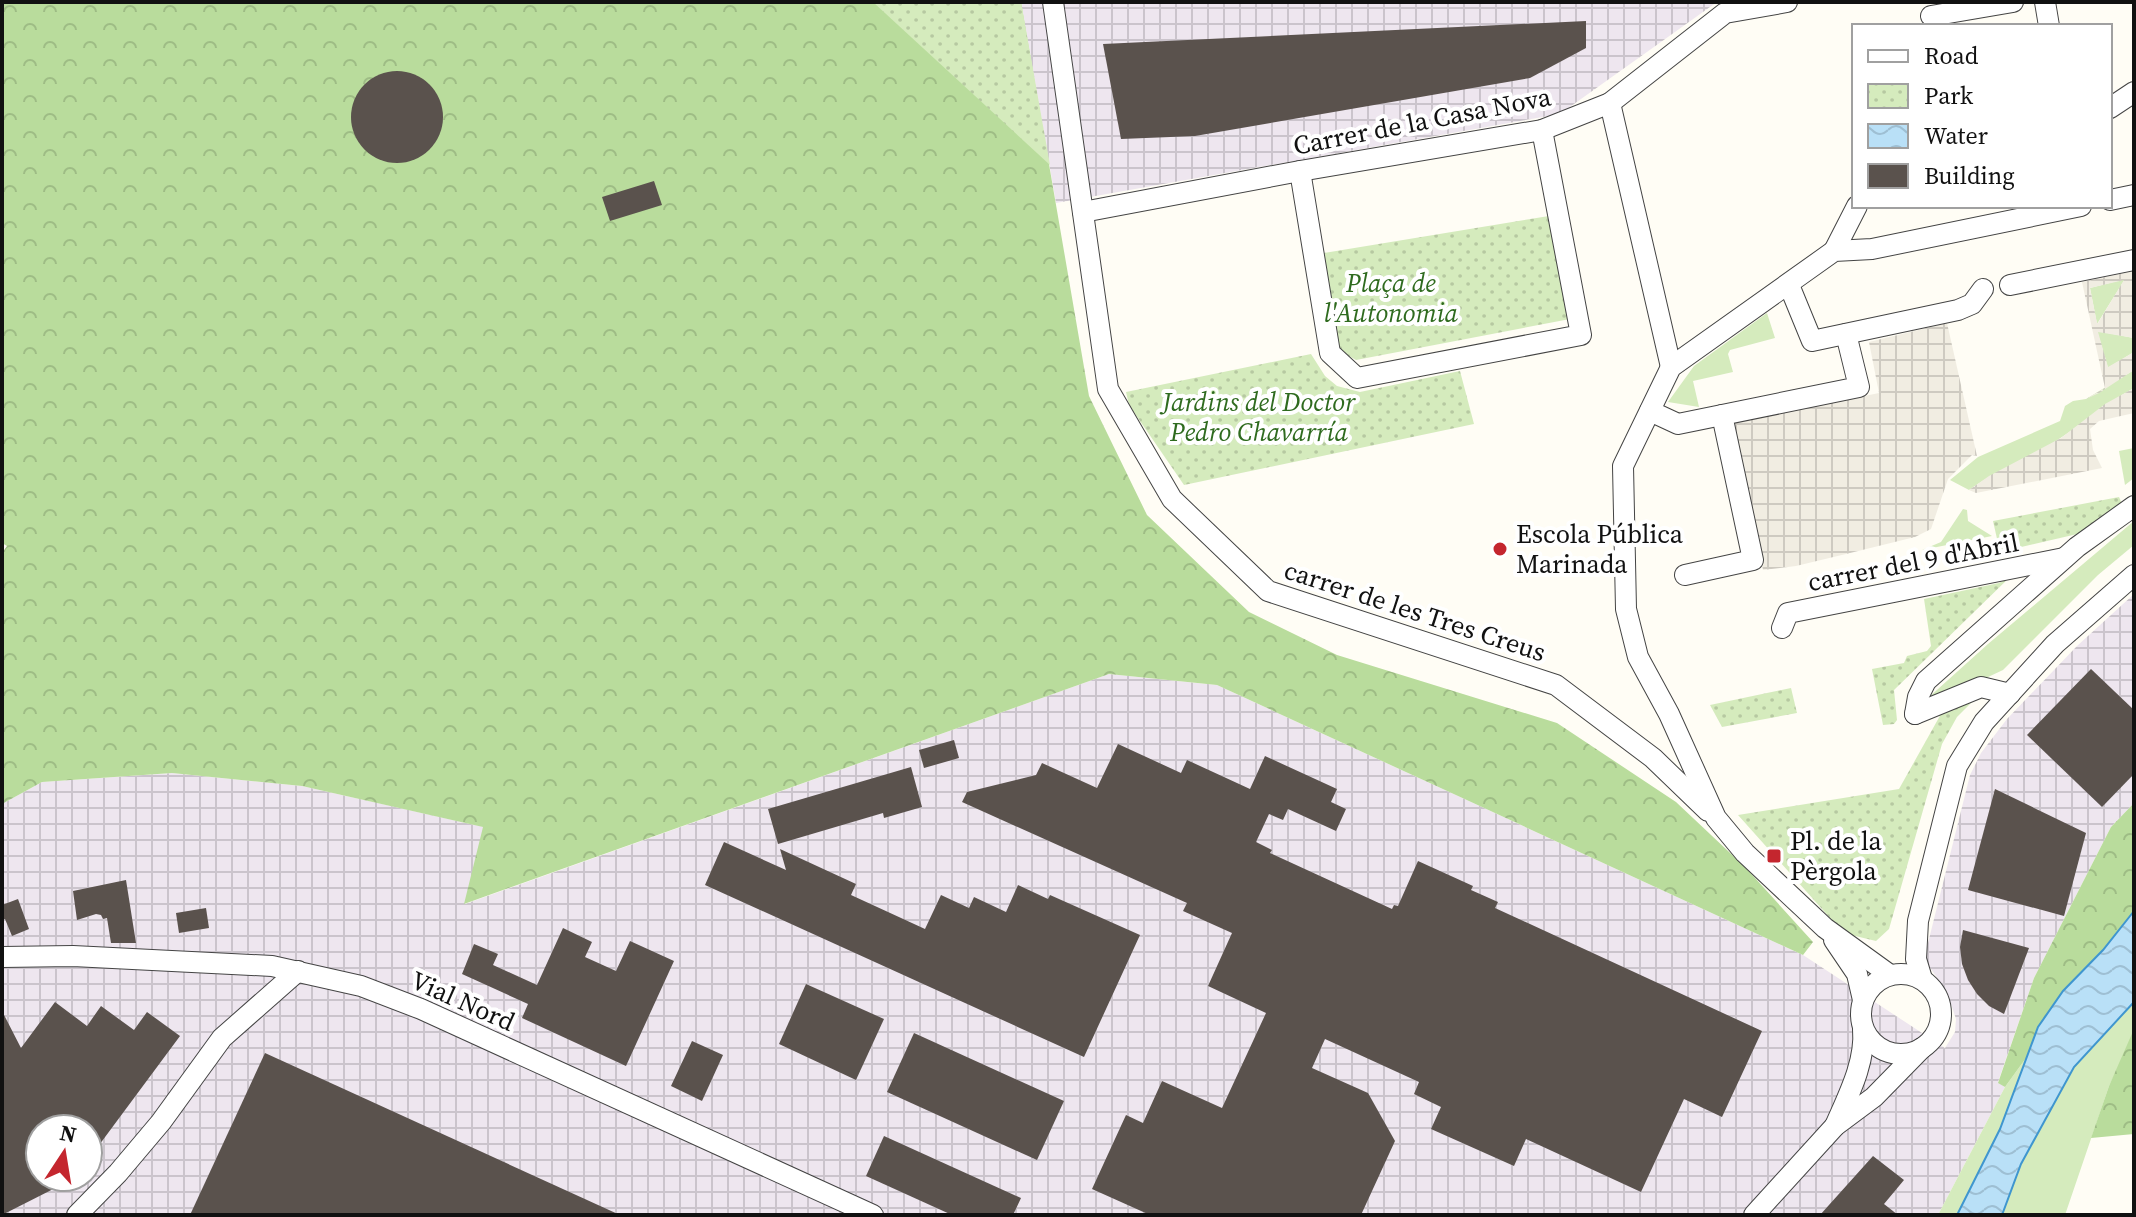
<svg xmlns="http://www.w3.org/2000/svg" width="2136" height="1217" font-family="'Source Serif 4',serif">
<defs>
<pattern id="industrial-grid" width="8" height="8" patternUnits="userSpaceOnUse" patternTransform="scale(2)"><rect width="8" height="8" fill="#eee6ef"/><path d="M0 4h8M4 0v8" fill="none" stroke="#cbc4cc"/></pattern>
<pattern id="forest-crowns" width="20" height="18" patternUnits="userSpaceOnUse" patternTransform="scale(2)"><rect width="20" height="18" fill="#b9dc9c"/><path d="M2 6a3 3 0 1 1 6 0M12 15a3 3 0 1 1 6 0" fill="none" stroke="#9ebc85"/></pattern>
<pattern id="park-dots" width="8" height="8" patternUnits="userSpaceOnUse" patternTransform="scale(2)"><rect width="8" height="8" fill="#d5ebbd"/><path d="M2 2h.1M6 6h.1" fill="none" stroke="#b6c8a1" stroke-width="1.8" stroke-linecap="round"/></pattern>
<pattern id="plaza-grid" width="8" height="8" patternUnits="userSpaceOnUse" patternTransform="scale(2)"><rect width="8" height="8" fill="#f1ede2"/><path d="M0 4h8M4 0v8" fill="none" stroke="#cecac1"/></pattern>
<pattern id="water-waves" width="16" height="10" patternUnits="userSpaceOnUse" patternTransform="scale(2)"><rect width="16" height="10" fill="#b9e0f7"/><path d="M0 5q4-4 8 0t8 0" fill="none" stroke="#9ebfd3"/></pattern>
</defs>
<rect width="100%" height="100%" fill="#fffdf5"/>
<!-- industrial -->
<g fill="url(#industrial-grid)" fill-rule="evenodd">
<path d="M1021,2H1717L1560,114L1056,203Z"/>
<path d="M2134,594V803L2111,827L2034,978L1998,1082L2005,1087L1938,1215H2V804L42,782L172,773L302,786L484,827L465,904L1109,674L1217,685L1803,955L1945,1048L1955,1032L1956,1019L1947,992L1924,959L1970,775L1981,753L2007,719L2077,646ZM40,1129H88V1177H40Z"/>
</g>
<!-- grass -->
<g fill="#d5ebbd">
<path d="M2125,279L2097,324L2090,288Z"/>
<path d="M1767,313L1775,338L1730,350L1728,354L1733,372L1693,381L1699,407L1668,402L1694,366Z"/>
<path d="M2097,331L2134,338V352L2108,368Z"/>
<path d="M2134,370V388C2108,402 2086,421 2062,437C2032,457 1998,469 1969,490L1950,480L1978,457L2060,421L2065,406L2073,401L2086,399Z"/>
<path d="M2134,448V478L2125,485L2119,451Z"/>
<path d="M1963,509L1967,510L1968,521L1992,536L1922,550L1941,542Z"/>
<path d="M2134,521V545L2098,575L2003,670L1939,700L1928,698L1988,644Z"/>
<path d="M2134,1002L2132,1040L2109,1086L2065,1215H2002L2021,1164L2074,1067Z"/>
<path d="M2026,1058L2000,1129L1957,1215H1938L2005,1087Z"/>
</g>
<!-- forest -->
<g fill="url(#forest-crowns)">
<path d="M2,2H1021L1089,396L1147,515L1249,612L1337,655L1557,723L1676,802L1745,867L1813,942L1803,955L1217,685L1109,674L464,904L483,827L302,786L172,773L42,782L2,804V553L7,546L2,543Z"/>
<path d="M2134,803V911L2103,950L2063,991L2038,1027L2026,1058L2005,1087L1998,1083L2034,978L2111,827Z"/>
<path d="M2134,1029V1134L2091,1138L2109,1086Z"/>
</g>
<!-- park -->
<g fill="url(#park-dots)">
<path d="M873,2H1021L1050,165Z"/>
<path d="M1549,216L1570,319L1356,360L1340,351L1324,253Z"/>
<path d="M1311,354L1325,376L1337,386L1360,392L1460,371L1474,424L1184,485L1129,405L1126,392Z"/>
<path d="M2119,497L2122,504L2086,532L2000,552L1993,521Z"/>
<path d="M2011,576L1894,690L1897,720L1894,724L1883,725L1872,669L1904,663L1907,656L1927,651L1931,646L1924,599L1999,583Z"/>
<path d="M1791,688L1797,713L1722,727L1710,705Z"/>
<path d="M1975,699L1957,717L1942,744L1889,929L1876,941L1847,934L1839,928L1738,815L1899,789L1946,705Z"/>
</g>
<!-- plaza -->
<g fill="url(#plaza-grid)" fill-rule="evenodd">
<path d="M2134,271V338L2098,332L2108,367L2134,352V370L2099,393L2086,399L2105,388L2082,282ZM2124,280L2098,323H2097L2090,288Z"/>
<path d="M1947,323L1977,456L1972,455L1948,479L1931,529L1915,537L1846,554L1796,566L1763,570L1733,423L1879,393L1869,342Z"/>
<path d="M2134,388V413L2099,421L2090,429L2093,450L2102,468L1976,493L1969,490L1989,476L2061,438L2105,404Z"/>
</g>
<!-- water -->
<path fill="url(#water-waves)" stroke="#3f96cf" stroke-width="2" d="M2134,911V1002L2074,1067L2021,1164L2002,1215H1957L2000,1129L2038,1027L2063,991L2103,950Z"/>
<!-- building -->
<g fill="#5a524d">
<path d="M1586,21V48L1530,78L1195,136L1121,139L1103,44Z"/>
<circle cx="397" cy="117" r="46"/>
<path d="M654,181L662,205L610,221L602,197Z"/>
<path d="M2091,669L2134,710V774L2102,807L2027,735Z"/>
<path d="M954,740L959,758L924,768L919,750Z"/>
<path d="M1118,744L1181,773L1187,760L1250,789L1265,756L1337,789L1331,802L1346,809L1336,831L1288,809L1283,820L1269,814L1256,842L1272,850L1270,853L1392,909L1394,905L1398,906L1418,861L1473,886L1471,890L1498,902L1495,908L1762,1031L1722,1117L1684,1099L1641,1192L1526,1139L1514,1166L1431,1129L1441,1107L1414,1094L1419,1082L1325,1039L1312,1068L1368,1093L1395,1141L1361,1215H1150L1092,1189L1126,1115L1143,1123L1162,1081L1222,1108L1266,1013L1208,986L1232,933L1183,911L1187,903L962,802L967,792L1036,775L1042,763L1097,788Z"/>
<path d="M911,767L922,807L884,818L883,813L778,844L768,809Z"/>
<path d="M1995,789L2086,833L2064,916L1968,890Z"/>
<path d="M724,842L786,870L780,849L856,884L851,895L925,929L941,895L969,908L974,897L1006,912L1018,885L1048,899L1050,895L1140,935L1084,1057L705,885Z"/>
<path d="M126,880L136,943H111L107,918L103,919L101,915L96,914L77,920L73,891Z"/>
<path d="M18,899L29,929L12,936L5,919L2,920V905Z"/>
<path d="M206,908L209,928L179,933L176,913Z"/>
<path d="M563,928L592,942L585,957L616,971L630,941L674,961L626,1066L522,1018L528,1004L462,974L474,944L498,954L493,965L537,985Z"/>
<path d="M1963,930L2029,948L2004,1014L1989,1006L1977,994L1968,980L1962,964L1960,947Z"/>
<path d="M806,984L884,1019L856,1080L779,1044Z"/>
<path d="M55,1002L87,1026L101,1006L134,1030L147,1012L180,1036L88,1160V1129H40V1177H77L2,1215V1011L21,1048Z"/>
<path d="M914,1033L1064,1101L1037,1160L887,1092Z"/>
<path d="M692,1041L723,1055L702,1101L671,1086Z"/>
<path d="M265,1053L620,1215H190Z"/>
<path d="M884,1136L1021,1198L1013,1215H952L866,1176Z"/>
<path d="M1873,1156L1904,1180L1884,1204L1898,1215H1820Z"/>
</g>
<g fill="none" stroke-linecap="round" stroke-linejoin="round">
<defs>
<g id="street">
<path d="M1053,2L1108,389L1172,499L1268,591L1556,685L1653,758L1708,811"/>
<path d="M2045,2L2049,26"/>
<path d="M1931,16L2013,2"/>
<path d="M1610,103L1671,367"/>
<path d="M2110,108L2134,92"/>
<path d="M1300,171L1330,353L1357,378L1581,335L1542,130"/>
<path d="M2110,200L2134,195"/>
<path d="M1083,212L1300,171L1542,130L1610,103L1725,13L1787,2"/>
<path d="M1834,251L1857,206"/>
<path d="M1789,285L1812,341L1958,310L1972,304L1983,289"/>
<path d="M2010,285L2134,260"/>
<path d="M1650,411L1678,424L1859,387L1846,334"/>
<path d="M1685,575L1753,560L1722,415"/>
<path d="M1782,628L1788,613L2064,558"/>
<path d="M1915,714L1918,697L1926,681L2077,547L2134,506"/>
<path d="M1915,714L1981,687L2010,694"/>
<path d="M1834,940L1857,974L1863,1000"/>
<path d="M2,957L73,956L272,966L361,986L421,1009L873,1215"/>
<circle cx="1901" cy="1014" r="40"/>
<path d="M1890,975L1825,928L1745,853L1716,818L1669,714L1638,657L1626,609L1623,466L1671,367L1834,251L1872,249L2081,206"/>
<path d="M1922,979L1916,959L1918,921L1957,766L1984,722L2055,644L2134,575"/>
<path d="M1835,1126C1848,1096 1866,1062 1863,1029"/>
<path d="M77,1215L118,1173L161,1122L222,1038L298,971"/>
<path d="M1754,1215L1835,1126L1874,1097L1922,1048"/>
</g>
</defs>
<!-- street casing -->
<use href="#street" stroke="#444" stroke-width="22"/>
<!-- street -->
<use href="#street" stroke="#fff" stroke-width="20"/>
</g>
<!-- markers -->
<g fill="#c4262e" stroke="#fff" stroke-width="3">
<circle cx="1500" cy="549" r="8"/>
<rect x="1766" y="848" width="16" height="16" rx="4"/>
</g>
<g text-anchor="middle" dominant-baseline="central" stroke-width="8" stroke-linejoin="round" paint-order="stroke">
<!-- street labels -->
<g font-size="26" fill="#111" stroke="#fff">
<text transform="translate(1422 121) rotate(-11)">Carrer de la Casa Nova</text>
<text transform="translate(1913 562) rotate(-11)">carrer del 9 d'Abril</text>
<text transform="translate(1415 611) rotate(18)">carrer de les Tres Creus</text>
<text transform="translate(463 1001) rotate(24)">Vial Nord</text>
</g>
<!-- park labels -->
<g font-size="26" font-style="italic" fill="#2f6b1f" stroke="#fff">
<text x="1391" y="283">Plaça de<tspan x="1391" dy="30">l'Autonomia</tspan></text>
<text x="1259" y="402">Jardins del Doctor<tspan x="1259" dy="30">Pedro Chavarría</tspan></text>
</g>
<!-- poi labels -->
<g font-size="26" fill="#111" stroke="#fff" text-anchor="start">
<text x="1516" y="534">Escola Pública<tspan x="1516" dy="30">Marinada</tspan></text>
<text x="1790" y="841">Pl. de la<tspan x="1790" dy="30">Pèrgola</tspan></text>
</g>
</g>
<!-- border -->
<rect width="2136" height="1217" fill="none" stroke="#111111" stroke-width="8"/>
<!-- legend -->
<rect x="1852" y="24" width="260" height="184" fill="#ffffff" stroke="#a0a0a0" stroke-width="2"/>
<rect x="1868" y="50" width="40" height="12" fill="#ffffff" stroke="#a0a0a0" stroke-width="2"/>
<text x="1924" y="64" font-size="24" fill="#111111">Road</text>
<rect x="1868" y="84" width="40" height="24" fill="url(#park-dots)" stroke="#a0a0a0" stroke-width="2"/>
<text x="1924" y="104" font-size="24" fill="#111111">Park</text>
<rect x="1868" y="124" width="40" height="24" fill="url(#water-waves)" stroke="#a0a0a0" stroke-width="2"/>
<text x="1924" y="144" font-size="24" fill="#111111">Water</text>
<rect x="1868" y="164" width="40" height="24" fill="#5a524d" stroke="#a0a0a0" stroke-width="2"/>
<text x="1924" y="184" font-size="24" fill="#111111">Building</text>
<!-- north arrow -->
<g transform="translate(64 1153) rotate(12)"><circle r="38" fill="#ffffff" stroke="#a0a0a0" stroke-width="2"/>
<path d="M0-6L14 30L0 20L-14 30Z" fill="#c4262e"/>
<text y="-12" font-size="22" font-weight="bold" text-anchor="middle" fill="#111111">N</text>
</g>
</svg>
